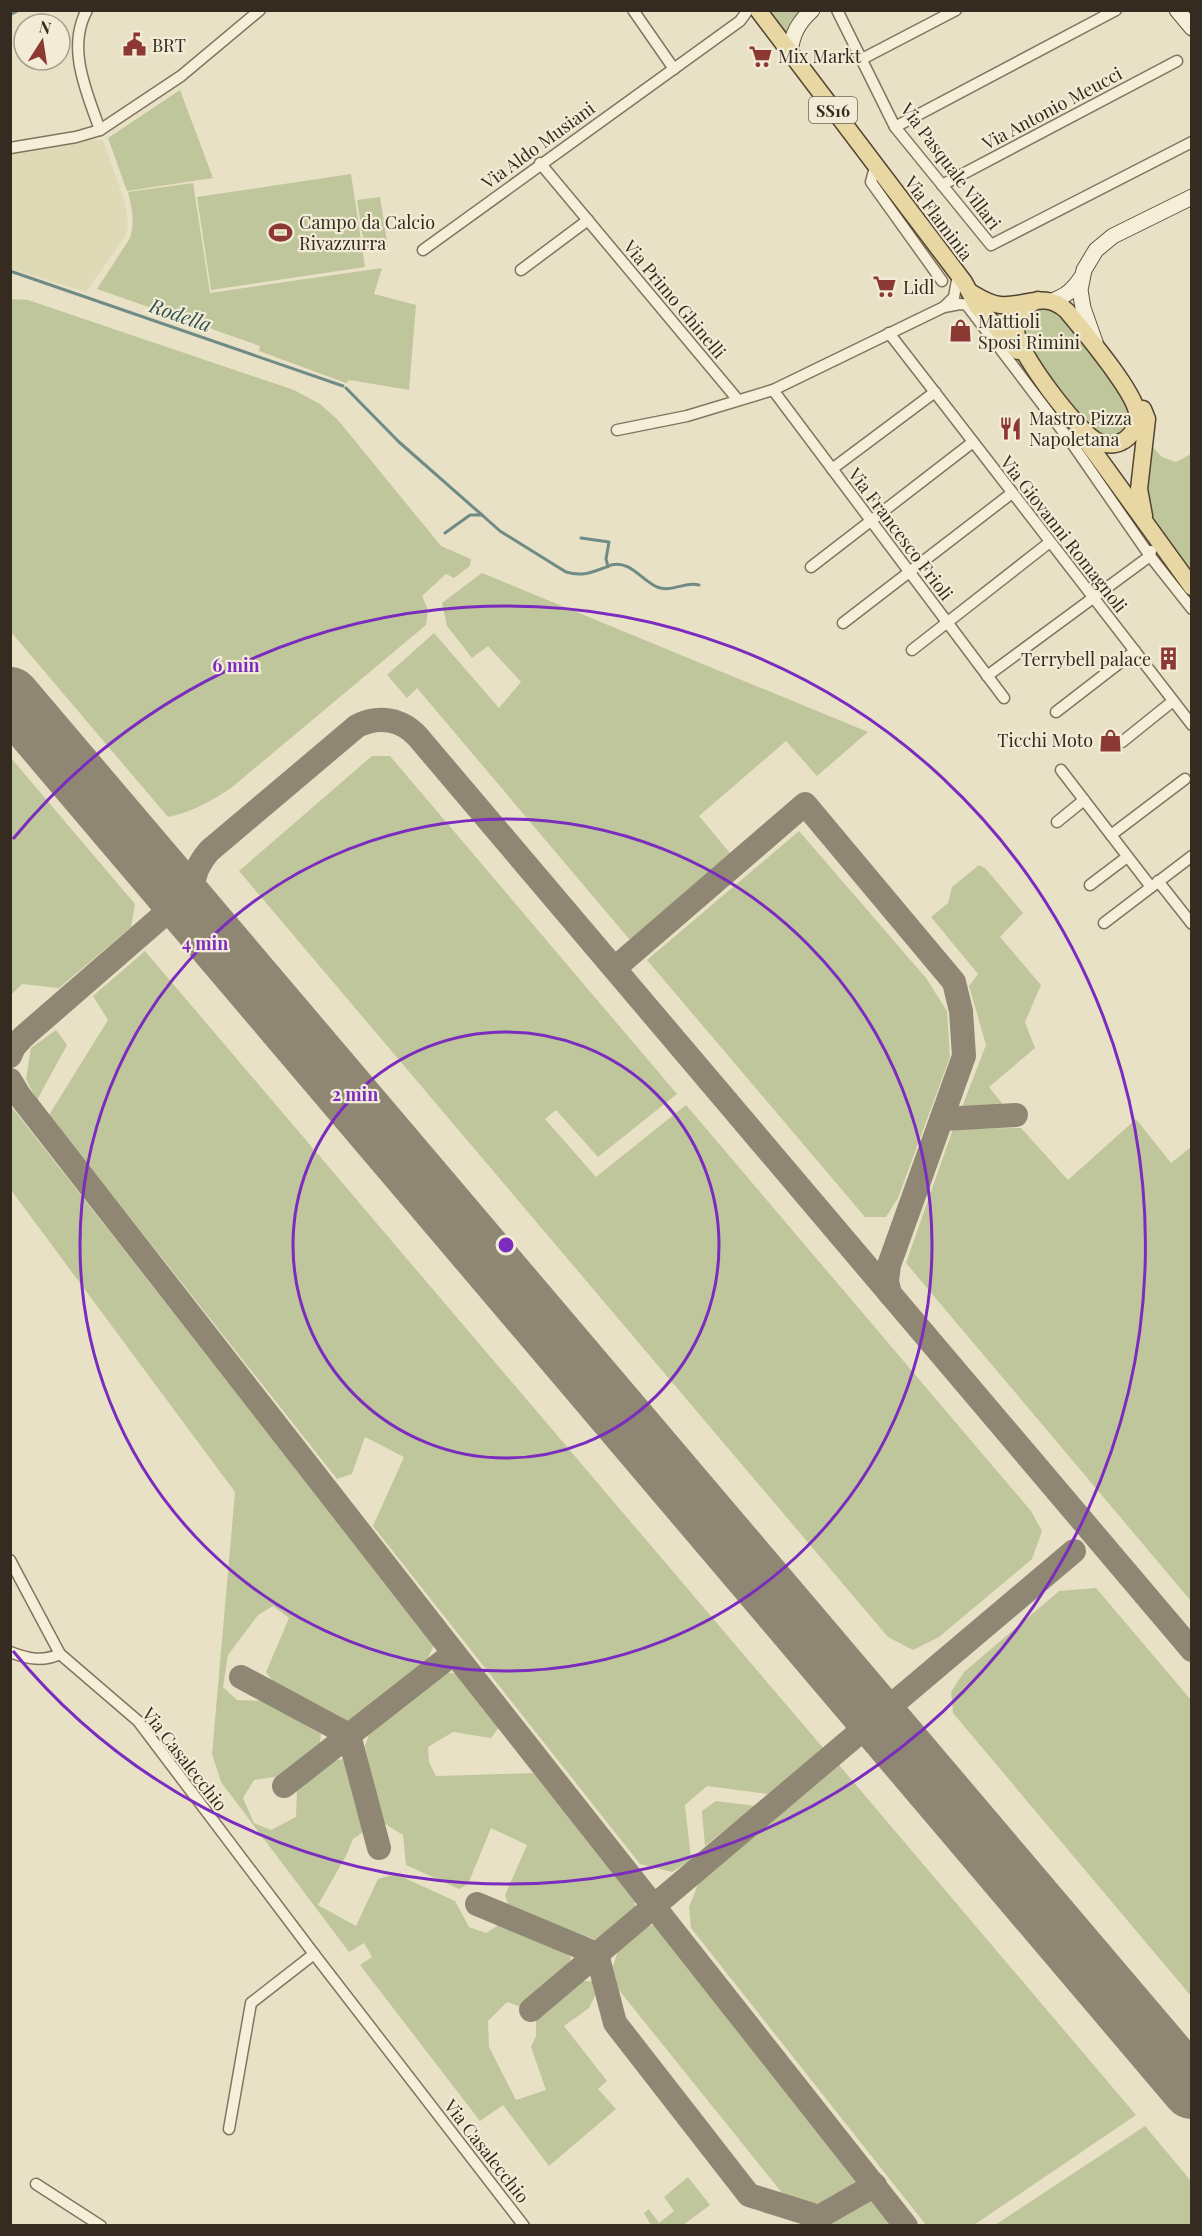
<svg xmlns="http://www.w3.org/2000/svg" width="1202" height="2236" font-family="'Playfair Display',serif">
<rect width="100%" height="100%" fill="#e9e1c6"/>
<!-- farmland -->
<path fill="#dedab5" d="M87,139L103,140L122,194L127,214L128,228L124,238L86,292L11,269V152Z"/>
<!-- green -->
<g fill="#bfc69b">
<path d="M770,11H801L791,21L786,32Z"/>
<path d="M180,90L213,178L127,191L108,138Z"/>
<path d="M351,174L365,267L211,290L197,197Z"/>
<path d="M193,183L210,293L382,268L374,294L416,305L409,390L349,380L346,383L259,351L260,346L97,289L130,238C135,221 132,209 128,192Z"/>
<path d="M380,197L388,248L365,251L357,200Z"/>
<path d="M10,299L28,300L294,390L320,404L338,420L441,546L471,559L470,566L454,578L446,574L422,596L428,610L426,625L231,788C210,802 192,812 168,817L11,632Z"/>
<path d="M1039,306L1060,312L1128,402L1131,424L1115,439L1090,431L1023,340L1021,324Z"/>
<path d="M1150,444L1162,457L1176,462L1191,454V571L1148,510L1145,498Z"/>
<path d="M482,573L868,732L817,776L786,741L699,816L730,853L630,940L417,688L407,698L387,675L434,633L499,708L521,682L488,646L472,658L447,626L442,603Z"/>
<path d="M372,756H390L677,1094L598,1157L556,1110L545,1119L596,1177L686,1105L1031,1511L1042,1531L1032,1559L939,1637L913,1650L888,1637L239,871Z"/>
<path d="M11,758L135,904L131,927L59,988L22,984L11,995Z"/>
<path d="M799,831L926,978L947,1011L950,1057L898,1198L886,1217H865L647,960Z"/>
<path d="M979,865L986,869L1023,913L1000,937L1041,985L1025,1022L1035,1048L989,1087L1004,1106L962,1107L986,1045L969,986L978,974L931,917L948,903L952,887Z"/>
<path d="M145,951L824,1749L768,1794L707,1786L685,1805L691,1860L672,1872L640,1864L373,1526L404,1457L365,1437L352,1474L337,1479L49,1115L108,1020L93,996Z"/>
<path d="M56,1030L67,1045L37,1100L26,1079L31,1048Z"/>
<path d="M11,1106L434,1645L428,1658L358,1720L342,1722L275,1684L266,1672L289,1618L273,1606L258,1615L228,1655L223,1687L237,1700L265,1701L321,1734L319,1749L281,1776L254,1780L243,1798L254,1823L271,1830L296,1817L297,1789L330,1761L343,1759L353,1767L366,1830L353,1839L346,1856L318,1905L356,1926L378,1879L396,1874L455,1901L469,1927L486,1933L503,1922L563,1949L571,1958L566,1971L521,2007L507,2002L488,2021L489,2047L516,2100L546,2090L531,2047L536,2036V2018L581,1981H592L597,1992L589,2008L564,2026L607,2081L598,2089L616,2109L549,2166L503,2105L480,2121L360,1965L372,1957L364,1943L349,1952L221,1782L212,1754L235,1492L11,1190Z"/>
<path d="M1136,1119L1171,1163L1191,1147V1601L906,1263L953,1129L1021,1128L1068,1180Z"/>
<path d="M1096,1588L1191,1700V1996L953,1713L951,1692L964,1672L1059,1591Z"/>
<path d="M443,1672L459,1674L500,1726L491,1738L453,1732L428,1747L429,1762L436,1776L533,1773L635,1897V1909L596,1940L509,1907L505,1895L527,1845L491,1828L468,1884L459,1889L406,1865L403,1835L382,1822L365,1746L370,1732Z"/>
<path d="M839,1765L1136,2115L974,2225H926L691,1928L689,1907L698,1884Z"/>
<path d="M716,1801L755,1806L705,1846L702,1811Z"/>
<path d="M657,1925L857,2178L855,2186L826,2205L787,2199L618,1989L613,1966L619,1948L644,1926Z"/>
<path d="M1145,2126L1191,2181V2225H995Z"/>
<path d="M688,2177L710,2205L683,2225H651L644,2213L649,2209L659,2223L674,2211L664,2197Z"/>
<path d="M869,2199L878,2205L895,2225H823Z"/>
</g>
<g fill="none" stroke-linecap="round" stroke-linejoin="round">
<!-- stream -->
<g stroke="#6f8b86" stroke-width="3">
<path d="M10,15L19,10"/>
<path d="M10,271L343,386"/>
<path d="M346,388L399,442L482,515"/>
<path d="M445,533L470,515H482L500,531L566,572C583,577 593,572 609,566"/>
<path d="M581,538L609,542L606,559L608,566"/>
<path d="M611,565C630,560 641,580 657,587C672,593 685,581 699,585"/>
</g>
<!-- taxiway -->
<g stroke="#8f8673" stroke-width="24">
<path d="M206,928C191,899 186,878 209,851L357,726C379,715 402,719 418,737L1192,1650"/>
<path d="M623,961L805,804L954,982L961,1011L964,1056L889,1265L887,1281L890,1294"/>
<path d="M10,1056L14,1047L23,1037L167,912L183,909L201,922"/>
<path d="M10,1080L19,1095L454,1653L906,2226"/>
<path d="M942,1119L1016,1115"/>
<path d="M241,1677L349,1735L379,1848"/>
<path d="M284,1786L454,1653"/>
<path d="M477,1904L597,1954L615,2023L749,2195L819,2217L875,2185"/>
<path d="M531,2010L1074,1551"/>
</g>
<!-- runway -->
<path stroke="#8f8673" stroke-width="60" d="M10,697L1192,2089"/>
<defs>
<g id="street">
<path d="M87,10C66,48 87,93 100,130"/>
<path d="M633,10L674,69"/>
<path d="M837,10L895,127L991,245L1192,142"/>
<path d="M862,59L956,10"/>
<path d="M895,127L1116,10"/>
<path d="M10,148L76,137L100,130L181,76L260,10"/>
<path d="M540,163L738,400"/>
<path d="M875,167L871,182L942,281"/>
<path d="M942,185L1177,61"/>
<path d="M423,250C528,173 635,98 740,21L748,10"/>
<path d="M521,270L588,220"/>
<path d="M966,304L1071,442L1150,556L1192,609"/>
<path d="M944,307L954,297L958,275"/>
<path d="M889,333L1192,725"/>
<path d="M773,390L1004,698"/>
<path d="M617,430L687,416L773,390L944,307L960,304L977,306"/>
<path d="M832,469L935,392"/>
<path d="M811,567L973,442"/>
<path d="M843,623L1012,493"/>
<path d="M912,650L1050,542"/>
<path d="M987,676L1150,556L1151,551"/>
<path d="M1056,712L1135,651"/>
<path d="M1122,742L1173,701"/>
<path d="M1061,770L1151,887"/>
<path d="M1057,822L1084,800"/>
<path d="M1111,835L1185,779"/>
<path d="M1158,881L1192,924"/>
<path d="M1090,885L1127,857"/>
<path d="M1104,923L1192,856"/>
<path d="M10,1560L60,1654L138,1721L314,1954L524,2226"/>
<path d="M10,1652C28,1659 43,1662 60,1654"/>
<path d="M229,2129L251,2003L314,1954"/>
<path d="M36,2184L101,2226"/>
</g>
<g id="secondary">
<path d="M1177,10L1192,28"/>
<path d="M790,53C792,34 798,23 812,10"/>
<path d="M1052,301C1066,296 1073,290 1081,278"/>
<path d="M1095,342L1083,308L1080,290L1084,270L1096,250L1113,236L1192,197"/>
</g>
<g id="primary">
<path d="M758,10L964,282L977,306L1018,351"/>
<path d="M970,292C980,298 989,304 1000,305C1026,307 1045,290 1067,311C1084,332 1132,388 1137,412C1139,424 1132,437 1121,442C1113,446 1103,445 1095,440C1076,429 1018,353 1016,331C1015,316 1025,306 1038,300"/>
<path d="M1143,409L1147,419L1139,489L1144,516"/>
<path d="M1082,435L1192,587"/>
</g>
</defs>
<!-- street casing -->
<use href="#street" stroke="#83745e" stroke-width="13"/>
<!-- secondary casing -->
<use href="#secondary" stroke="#655541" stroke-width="17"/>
<!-- primary casing -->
<use href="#primary" stroke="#514232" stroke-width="19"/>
<!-- street -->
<use href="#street" stroke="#f5eed9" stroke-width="10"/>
<!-- secondary -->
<use href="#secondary" stroke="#f5eed9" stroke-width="15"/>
<!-- primary -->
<use href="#primary" stroke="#e8d7a2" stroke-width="16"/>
</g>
<!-- distance rings -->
<g fill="none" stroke="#7b2cbf" stroke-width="3">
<circle cx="506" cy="1245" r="213"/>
<circle cx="506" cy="1245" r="426"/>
<path d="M13 839A639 639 0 1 1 13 1651"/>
</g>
<!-- icons -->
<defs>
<symbol id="civic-bare" viewBox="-9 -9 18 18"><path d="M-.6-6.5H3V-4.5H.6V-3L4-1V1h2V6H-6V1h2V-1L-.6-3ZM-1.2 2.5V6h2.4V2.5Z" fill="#8c3934" stroke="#f2ebd5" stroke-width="2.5" paint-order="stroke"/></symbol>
<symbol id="supermarket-bare" viewBox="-9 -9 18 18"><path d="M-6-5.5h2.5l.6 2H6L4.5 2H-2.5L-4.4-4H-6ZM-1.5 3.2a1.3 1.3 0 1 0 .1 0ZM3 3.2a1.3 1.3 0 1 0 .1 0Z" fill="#8c3934" stroke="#f2ebd5" stroke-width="2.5" paint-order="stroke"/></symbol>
<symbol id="stadium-bare" viewBox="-9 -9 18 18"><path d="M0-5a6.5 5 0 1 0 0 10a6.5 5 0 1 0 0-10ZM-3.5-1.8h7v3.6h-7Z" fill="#8c3934" stroke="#f2ebd5" stroke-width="2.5" paint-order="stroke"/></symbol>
<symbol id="shop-bare" viewBox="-9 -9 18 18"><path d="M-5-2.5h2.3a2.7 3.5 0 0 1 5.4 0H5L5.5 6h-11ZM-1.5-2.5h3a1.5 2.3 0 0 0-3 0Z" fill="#8c3934" stroke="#f2ebd5" stroke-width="2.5" paint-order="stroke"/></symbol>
<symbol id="restaurant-bare" viewBox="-9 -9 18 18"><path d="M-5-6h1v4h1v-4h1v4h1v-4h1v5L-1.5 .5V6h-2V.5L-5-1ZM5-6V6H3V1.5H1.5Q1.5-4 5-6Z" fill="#8c3934" stroke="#f2ebd5" stroke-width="2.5" paint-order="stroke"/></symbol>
<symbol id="building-bare" viewBox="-9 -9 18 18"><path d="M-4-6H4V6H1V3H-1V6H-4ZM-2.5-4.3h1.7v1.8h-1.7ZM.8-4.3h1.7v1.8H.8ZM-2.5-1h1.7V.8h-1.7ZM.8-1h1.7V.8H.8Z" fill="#8c3934" stroke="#f2ebd5" stroke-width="2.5" paint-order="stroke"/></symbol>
</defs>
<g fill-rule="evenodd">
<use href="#civic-bare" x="118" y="28" width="33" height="33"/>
<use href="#supermarket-bare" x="744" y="40" width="33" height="33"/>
<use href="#stadium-bare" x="264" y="216" width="33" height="33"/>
<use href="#supermarket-bare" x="868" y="270" width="33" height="33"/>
<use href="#shop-bare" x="944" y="314" width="33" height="33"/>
<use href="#restaurant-bare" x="994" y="412" width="33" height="33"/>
<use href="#building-bare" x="1152" y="642" width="33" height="33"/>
<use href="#shop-bare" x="1094" y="724" width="33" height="33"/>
</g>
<g text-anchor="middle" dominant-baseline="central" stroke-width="4.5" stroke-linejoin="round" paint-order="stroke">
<!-- shield labels -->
<rect fill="#f2ebd5" stroke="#6e6556" stroke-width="1.5" x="809" y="97" width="48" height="26" rx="4.5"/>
<g font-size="16" font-weight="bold" fill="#352b20">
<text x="833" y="110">SS16</text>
</g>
<!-- poi labels -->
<g font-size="18" fill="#352b20" stroke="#f2ebd5" text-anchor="start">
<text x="152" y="45">BRT</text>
<text x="778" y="56">Mix Markt</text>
<text x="299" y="222">Campo da Calcio<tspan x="299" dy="21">Rivazzurra</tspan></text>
<text x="903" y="287">Lidl</text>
<text x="978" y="321">Mattioli<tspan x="978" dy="21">Sposi Rimini</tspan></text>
<text x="1029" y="418">Mastro Pizza<tspan x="1029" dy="21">Napoletana</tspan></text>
<text x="1151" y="659" text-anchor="end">Terrybell palace</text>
<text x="1093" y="740" text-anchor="end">Ticchi Moto</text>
</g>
<!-- street labels -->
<g font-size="18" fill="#352b20" stroke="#f2ebd5">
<text transform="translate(1052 108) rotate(-28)">Via Antonio Meucci</text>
<text transform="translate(538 145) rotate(-36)">Via Aldo Musiani</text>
<text transform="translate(951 166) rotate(53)">Via Pasquale Villari</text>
<text transform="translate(939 218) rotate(53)">Via Flaminia</text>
<text transform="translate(675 299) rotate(50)">Via Primo Ghinelli</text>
<text transform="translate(901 534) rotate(53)">Via Francesco Frioli</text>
<text transform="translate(1064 534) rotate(52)">Via Giovanni Romagnoli</text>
<text transform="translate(185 1759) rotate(52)">Via Casalecchio</text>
<text transform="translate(487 2151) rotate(52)">Via Casalecchio</text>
</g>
<!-- water labels -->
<g font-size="20" font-style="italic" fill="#315353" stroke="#f2ebd5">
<text transform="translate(181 314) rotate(19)">Rodella</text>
</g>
</g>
<circle cx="506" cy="1245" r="9" fill="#7b2cbf" stroke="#f2ebd5" stroke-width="3"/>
<g font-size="18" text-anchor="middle" font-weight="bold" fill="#7b2cbf" stroke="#f2ebd5" stroke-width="4.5" stroke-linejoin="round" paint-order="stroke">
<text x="236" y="672">6 min</text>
<text x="205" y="950">4 min</text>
<text x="355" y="1101">2 min</text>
</g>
<!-- border -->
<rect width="1202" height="2236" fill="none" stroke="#352b20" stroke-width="24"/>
<!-- north arrow -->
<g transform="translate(42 42) rotate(12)"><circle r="28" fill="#f2ebd5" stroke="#a69e8d" stroke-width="1.5"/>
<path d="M0-4.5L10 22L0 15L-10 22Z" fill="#8c3934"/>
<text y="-9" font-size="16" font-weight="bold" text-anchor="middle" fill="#352b20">N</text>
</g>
</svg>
